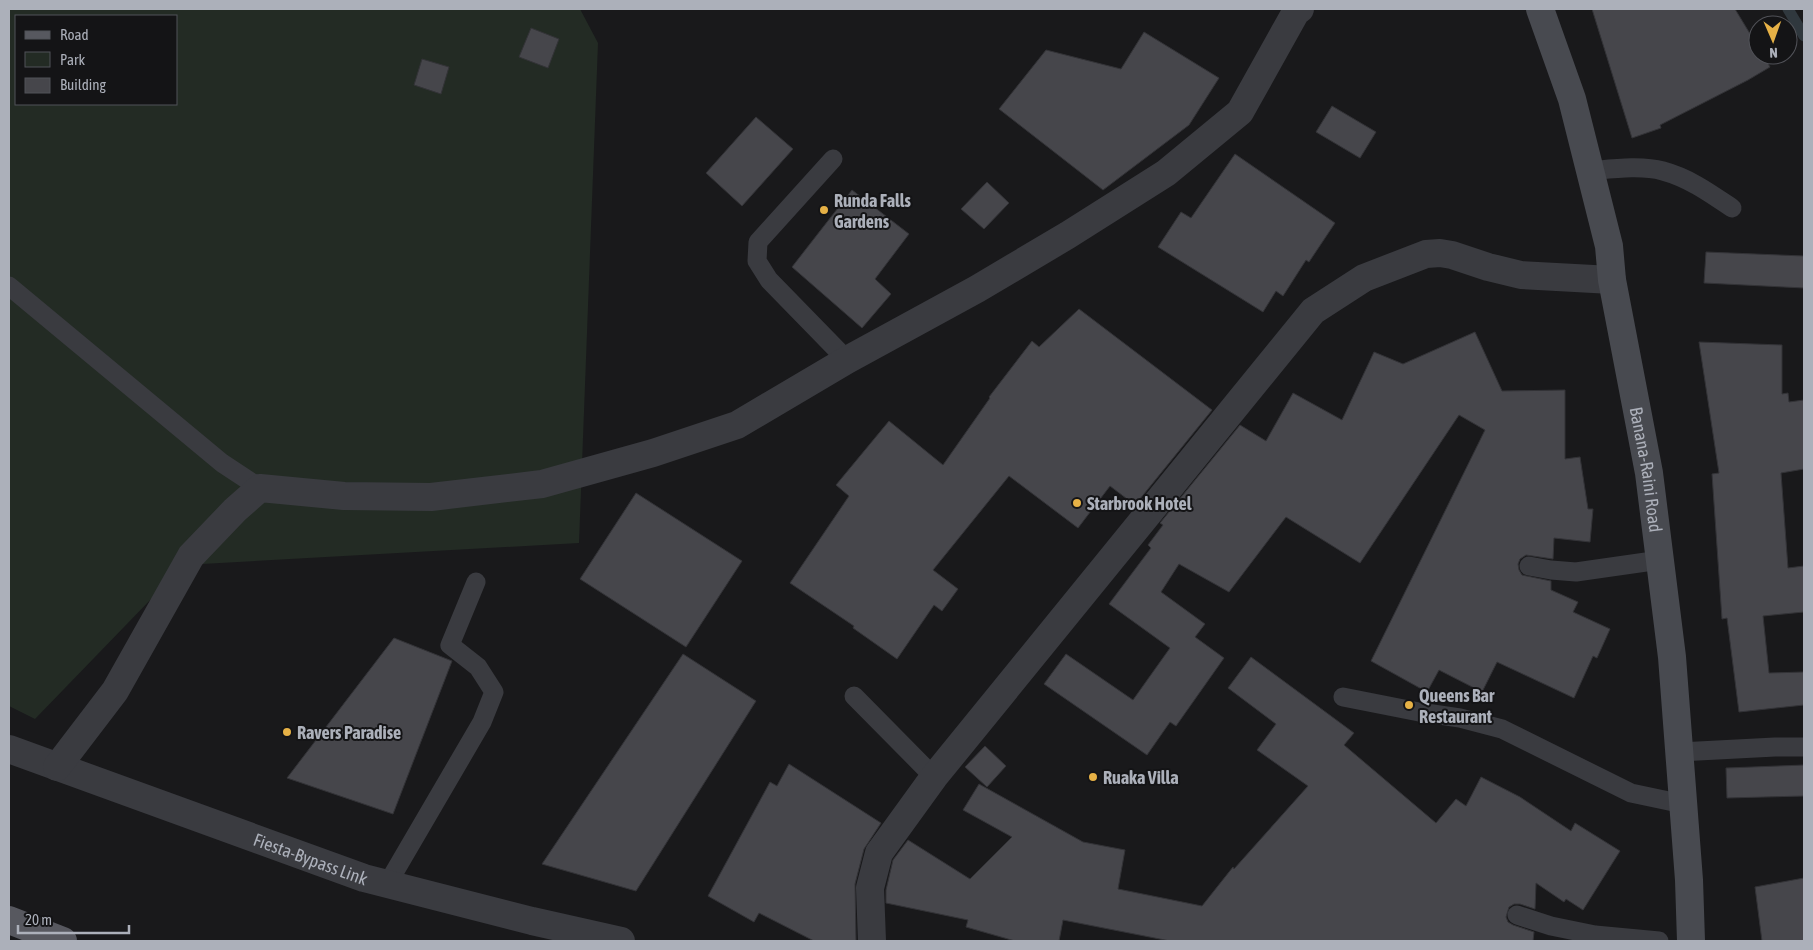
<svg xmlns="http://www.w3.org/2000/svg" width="1813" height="950" font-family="'Asap Condensed',sans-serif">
<rect width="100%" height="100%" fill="#19191b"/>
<!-- green -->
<path fill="#232b24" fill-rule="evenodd" d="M9,9H580L598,43L579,543L184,565L35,719L9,706ZM16,16H176V104H16Z"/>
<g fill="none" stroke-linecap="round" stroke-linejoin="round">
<!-- stream -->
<path stroke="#30383e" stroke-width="11" d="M1788,9L1804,36"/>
</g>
<!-- building -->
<g fill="#46464b" stroke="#333337">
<path d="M1592,9H1735L1758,47V55H1763L1770,67L1748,80L1660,125L1661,128L1632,138Z"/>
<path d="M531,28L559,39L548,68L519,57Z"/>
<path d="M1144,32L1219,78L1189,125L1103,190L999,109L1046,50L1121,69Z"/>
<path d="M422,59L449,67L441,94L414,85Z"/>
<path d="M1332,106L1376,132L1360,158L1316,132Z"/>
<path d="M756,117L793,149L742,206L706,173Z"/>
<path d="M1235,154L1335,223L1309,262L1306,260L1283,296L1276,291L1263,312L1158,247L1181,212L1191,218Z"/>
<path d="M987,182L1009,203L984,229L961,209Z"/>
<path d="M852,190L909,234L875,279L891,294L862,328L792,267Z"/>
<path d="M1706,252L1804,256V288L1704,283Z"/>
<path d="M1079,309L1212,410L1135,505L1110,486L1078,528L1009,476L933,570L958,589L942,611L934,605L897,659L853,628L854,626L790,583L849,496L836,485L889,421L943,465L990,398L989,397L1032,341L1039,347Z"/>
<path d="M1475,332L1502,391L1565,390V459L1580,457L1588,509H1593L1590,542L1554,538L1553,559L1526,555L1520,559L1518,564L1519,570L1522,575L1551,581V590L1578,602L1573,612L1610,629L1597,658L1593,656L1574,698L1497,662L1482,692L1439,670L1427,692L1371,661L1485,430L1459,415L1360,563L1286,517L1229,592L1179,564L1161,592L1205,624L1195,637L1224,658L1176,726L1170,722L1147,755L1044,684L1066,654L1133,700L1170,648L1109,604L1151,548L1148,545L1163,525L1160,523L1240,425L1266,441L1293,393L1342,420L1374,352L1403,364Z"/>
<path d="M1699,342L1782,345V394L1788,393L1789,402L1804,400V469L1781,473L1788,568L1804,566V612L1763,616L1769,673L1804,672V705L1739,712L1727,618L1722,619L1712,474L1719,473Z"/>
<path d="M636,493L742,561L686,647L580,579Z"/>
<path d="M394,638L452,661L393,814L287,778Z"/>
<path d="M683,654L756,701L636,891L542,864Z"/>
<path d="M1251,657L1354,733L1344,745L1436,823L1456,799L1466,806L1481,777L1520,797L1571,831L1575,823L1620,851L1583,910L1566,899L1564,902L1536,883L1535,909L1520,904H1514L1509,907L1506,917L1508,922L1513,925L1534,932L1533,941H1170L1063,920L1059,941H1015L966,927L968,920L886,903V890L893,860L908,840L970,879L1012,837L963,810L979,784L1083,842L1125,850L1118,889L1202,906L1233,867L1234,869L1308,786L1257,750L1276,724L1228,688Z"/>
<path d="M985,746L1006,766L987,787L965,767Z"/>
<path d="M789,764L881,823L864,849L855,884L856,941H814L759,913L754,922L708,896L770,782L777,786Z"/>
<path d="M1804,765V796L1727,798L1726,768Z"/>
<path d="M1804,878V941H1762L1755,887Z"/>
</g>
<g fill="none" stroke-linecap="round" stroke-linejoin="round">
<!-- lane -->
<g stroke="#3a3b40" stroke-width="19">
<path d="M833,159L758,242L757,261L769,280L847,360"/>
<path d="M1589,171C1612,169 1641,165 1663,171C1689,178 1710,193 1732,208"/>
<path d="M9,286L222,463L260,488"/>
<path d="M1529,566L1551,570L1576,572L1660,560"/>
<path d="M854,696L934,777"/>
<path d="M1343,697L1419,712L1460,718L1502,729L1631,793L1683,804"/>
<path d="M1679,752L1775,747H1804"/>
<path d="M388,883L482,722L494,692L478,667L450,645L476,582"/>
<path d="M1517,915L1551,926L1595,935L1659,941"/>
</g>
<!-- street -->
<g stroke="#3a3b40" stroke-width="28">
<path id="s1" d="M9,749L364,878L532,921L621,941"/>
<path d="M57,767L115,691L191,556L235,510L260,488L344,496L431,497L542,484L653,453L737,425L847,360L977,289L1068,235L1166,173L1240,112L1297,10L1300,9"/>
<path d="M872,941L870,888L879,853L934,777L1313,311L1364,278L1426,254L1440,253L1452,255L1488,267L1521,275L1612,280"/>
</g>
<!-- secondary -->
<path stroke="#484a50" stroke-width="28" id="s2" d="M1540,9L1572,99L1609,246L1612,280L1649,473L1672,657L1689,880L1691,941"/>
<!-- primary -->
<path stroke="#57585f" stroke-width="28" d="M9,920L63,941"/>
</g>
<!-- markers -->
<g fill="#e6b146" stroke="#141416" stroke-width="2">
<circle cx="824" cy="210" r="5"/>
<circle cx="1077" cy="503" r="5"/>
<circle cx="1409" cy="705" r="5"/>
<circle cx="287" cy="732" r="5"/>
<circle cx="1093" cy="777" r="5"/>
</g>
<g text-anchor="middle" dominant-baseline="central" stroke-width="4" stroke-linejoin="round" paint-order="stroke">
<!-- poi labels -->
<g font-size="18" font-weight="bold" fill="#acb0ba" stroke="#141416" text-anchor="start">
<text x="834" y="200">Runda Falls<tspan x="834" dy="21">Gardens</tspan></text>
<text x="1087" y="503">Starbrook Hotel</text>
<text x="1419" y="695">Queens Bar<tspan x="1419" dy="21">Restaurant</tspan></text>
<text x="297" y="732">Ravers Paradise</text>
<text x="1103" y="777">Ruaka Villa</text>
</g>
<!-- street labels -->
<g font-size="18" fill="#acb0ba" stroke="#141416">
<text stroke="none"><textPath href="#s2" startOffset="474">Banana-Raini Road</textPath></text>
<text stroke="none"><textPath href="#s1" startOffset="321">Fiesta-Bypass Link</textPath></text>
</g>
</g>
<!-- border -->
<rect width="1813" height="950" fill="none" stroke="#acb0ba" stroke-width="20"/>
<!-- legend -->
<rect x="15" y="15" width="162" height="90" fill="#141416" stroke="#515258"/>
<rect x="25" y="31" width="25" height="8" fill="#57585f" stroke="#515258"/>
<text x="60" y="40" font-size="15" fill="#acb0ba">Road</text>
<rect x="25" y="52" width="25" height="15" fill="#232b24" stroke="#515258"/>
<text x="60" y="65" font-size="15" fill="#acb0ba">Park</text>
<rect x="25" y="78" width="25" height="15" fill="#46464b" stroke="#515258"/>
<text x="60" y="90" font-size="15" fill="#acb0ba">Building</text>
<!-- north arrow -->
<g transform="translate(1773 40) rotate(178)"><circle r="24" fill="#141416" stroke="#515258"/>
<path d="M0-4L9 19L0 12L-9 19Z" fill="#e6b146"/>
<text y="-8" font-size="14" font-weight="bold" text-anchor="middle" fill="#acb0ba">N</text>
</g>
<!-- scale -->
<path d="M18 925v8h111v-8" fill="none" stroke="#acb0ba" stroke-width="2.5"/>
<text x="25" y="925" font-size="15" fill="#acb0ba" stroke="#141416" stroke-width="4" paint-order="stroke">20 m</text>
</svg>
